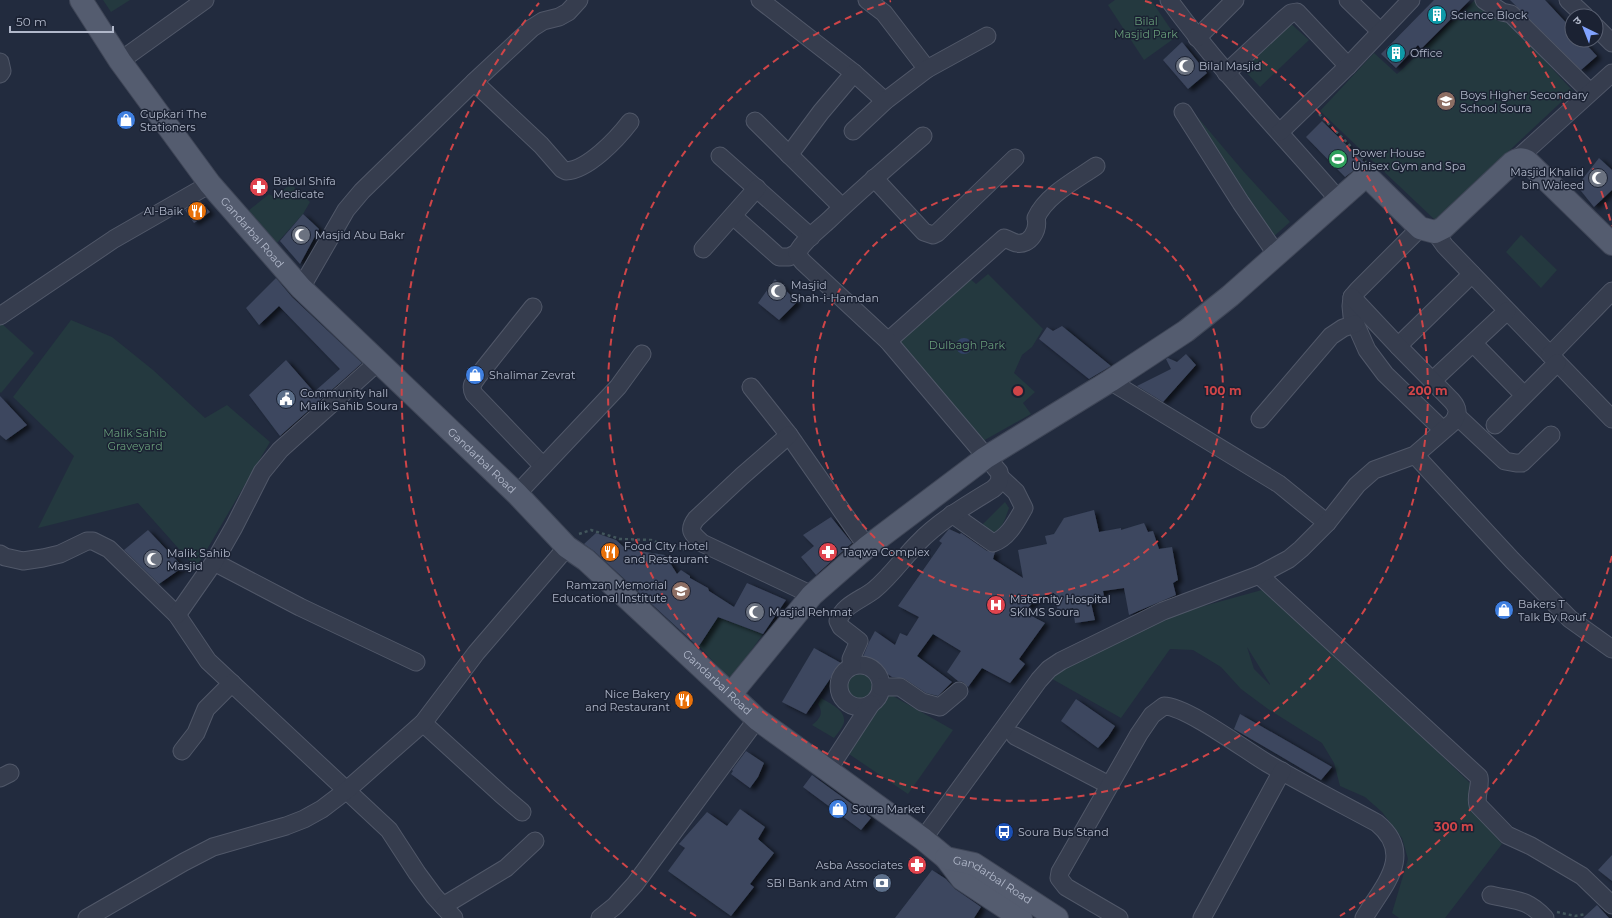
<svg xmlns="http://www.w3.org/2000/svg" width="1612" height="918" font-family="Montserrat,'Noto Sans Devanagari',sans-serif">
<defs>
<filter id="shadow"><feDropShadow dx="4.5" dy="2.5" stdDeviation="2" flood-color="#0009"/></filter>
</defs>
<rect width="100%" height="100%" fill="#222b3e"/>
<!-- green -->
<g fill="#24393f" fill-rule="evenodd">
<path d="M103,0H130L111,12Z"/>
<path d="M1115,0H1151L1176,37L1144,60L1108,5Z"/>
<path d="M1475,0L1515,29L1573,91L1435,220L1320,111L1374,53L1397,74Z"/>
<path d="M1289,22L1309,40L1260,87L1242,68Z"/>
<path d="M1189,112L1194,113L1244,172L1290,222L1272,238Z"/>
<path d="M291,184L310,202L303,214L277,243L248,211L269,194L274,197Z"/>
<path d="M1521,235L1557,270L1541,288L1506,252Z"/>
<path d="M988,274L1043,329L1032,347L1022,355L1014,373L1035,392L1023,403L1031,414L983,441L892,342L966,275L976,284Z"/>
<path d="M71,320L112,337L153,370L205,418L227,405L270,442L196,568L138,503L38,528L74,456L13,397Z"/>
<path d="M0,322L34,353L1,393L0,392Z"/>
<path d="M1005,502L1009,508C1004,522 1003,527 991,536L981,526Z"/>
<path d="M1269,588L1473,786L1469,805L1502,844L1445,918H1399L1392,913L1408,859L1402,838L1382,812L1365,797L1340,786L1334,763L1322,743L1268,709L1241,689L1221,667L1193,650L1170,649L1121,718L1047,676L1175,614ZM1247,647L1270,684V685L1254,669Z"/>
<path d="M718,617L763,634L730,680L699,646Z"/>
<circle cx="860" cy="686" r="16"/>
<path d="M886,692L953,730L908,794L846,752Z"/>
<path d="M821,698C829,703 846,710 844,722C843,727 837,734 834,738L812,725C820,719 824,713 818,704Z"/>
</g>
<!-- water -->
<circle fill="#324165" cx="964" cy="346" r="8"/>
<!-- building -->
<g fill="#3d475f" filter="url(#shadow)">
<path d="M1434,0H1470L1421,49L1418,45L1396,68L1381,54Z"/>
<path d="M1510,0H1545L1572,29V40H1582L1597,56L1581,70Z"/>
<path d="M1182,42L1207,73L1188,89L1163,60Z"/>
<path d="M1322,121L1367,165L1365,167L1357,168L1345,177L1306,137Z"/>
<path d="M1599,158L1612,170V190L1594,207L1577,186Z"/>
<path d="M200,201L210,212L194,223L185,210Z"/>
<path d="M303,214L319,229L300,264L280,241Z"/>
<path d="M276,278L292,297L362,363L280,436L249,395L286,360L314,392L340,369L279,306L259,325L246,308Z"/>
<path d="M775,279L797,302L779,320L758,303Z"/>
<path d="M1062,326L1111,366L1089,379L1039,339L1047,327L1053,331Z"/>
<path d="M1186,354L1196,365L1163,402L1137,386L1171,369L1166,359L1168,358L1177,362Z"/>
<path d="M0,396L27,425L6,440L0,435Z"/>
<path d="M1094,510L1099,532L1121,528V530L1144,523L1148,532L1153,531L1159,549L1172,547L1178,580L1173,583L1176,595L1129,615L1124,588L1103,591L1104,596L1091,603L1095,620L1075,623L1073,608L1058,612L1054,593L1038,597L1024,612L1045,623L1019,659L1025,664L1010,683L982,668L968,687L963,682L958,681L947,672L961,651L933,634L917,656L952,682L938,696L926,693L905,679L892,677L863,657L869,642L875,631L895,645L900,633L907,636L919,617L898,606L942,543L939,541L949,529L960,534L961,533L987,551L995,552L993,559L1023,578L1018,550L1047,544L1045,536L1054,534L1064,518Z"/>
<path d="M831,517L852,543L816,575L801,557L814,546L803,535Z"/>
<path d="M148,530L183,567L159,584L124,550Z"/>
<path d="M596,533L616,540L626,549L665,555L677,574L681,570L690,576V578L708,588L709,591L734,607L747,583L786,600L763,634L718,617L699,646L694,643L594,551L584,544Z"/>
<path d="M814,648L841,663L806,714L782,702Z"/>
<path d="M1076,699L1115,726L1108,737L1098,748L1061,721Z"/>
<path d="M1240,714L1332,767L1321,780L1234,729Z"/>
<path d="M746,751L764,763L758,777L750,788L731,774L733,771L732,770Z"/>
<path d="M812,775L871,818L861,830L803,787Z"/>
<path d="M740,809L765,827L758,839L774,853L750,884L754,887L731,916L668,871L685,848L679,844L707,812L727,826Z"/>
<path d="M1612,855V881L1598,870Z"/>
<path d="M932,870L946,879L955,889L981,907L974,918H895Z"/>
<path d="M1597,905L1609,918H1583Z"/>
</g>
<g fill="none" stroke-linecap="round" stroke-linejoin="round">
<defs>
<g id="minor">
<path d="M760,0L854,73L885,101"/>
<path d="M867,0L884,13L927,69"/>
<path d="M1169,0C1220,70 1281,133 1338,199"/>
<path d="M1348,0L1380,31"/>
<path d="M1484,0L1502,12L1511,14L1590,92"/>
<path d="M1568,0L1585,16"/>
<path d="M1596,27L1612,43"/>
<path d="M1197,38L1235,0"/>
<path d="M120,61L205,0"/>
<path d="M0,62L2,71L0,74"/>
<path d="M1226,73L1285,18L1291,13L1297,12L1348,66"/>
<path d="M474,82L541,145L562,169L566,171C588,170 617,139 630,122"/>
<path d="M1183,112L1241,203L1277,255"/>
<path d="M755,121L842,207"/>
<path d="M853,131L885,101L927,69L987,36"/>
<path d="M1280,132L1348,66L1411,0"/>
<path d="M789,155L821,112L854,73"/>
<path d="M720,156L811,237"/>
<path d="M1516,160L1612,73"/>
<path d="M874,178L924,232L933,235L937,233L1015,158"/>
<path d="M733,216L779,257H789L797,253"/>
<path d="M1420,228L1358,290L1352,297L1351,306L1352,316L1367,350L1385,374L1443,430"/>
<path d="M1435,232L1445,246L1612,419"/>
<path d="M703,249L757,188"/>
<path d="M301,288L346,210L362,191L474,82L532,28L543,21L559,17L568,12L579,0"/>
<path d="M533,307L478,376C473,383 470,386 474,394L543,466"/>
<path d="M0,316L114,239L210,184"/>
<path d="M888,341L1004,238C1008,239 1012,242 1016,243C1030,246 1039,230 1036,218C1046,195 1076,180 1096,166"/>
<path d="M1473,343L1524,395"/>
<path d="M1398,346L1472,274"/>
<path d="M1550,355L1612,291"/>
<path d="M1110,381L1279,484L1327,523"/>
<path d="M1432,381L1507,311"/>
<path d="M751,387L789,435L867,547"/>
<path d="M1457,416L1505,461L1516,463H1522L1551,435"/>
<path d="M1260,419L1331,336L1343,328L1355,324"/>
<path d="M1495,425L1557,363"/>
<path d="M789,435L742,476L696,519C687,531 693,534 702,543L812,595"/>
<path d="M1415,455L1512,560L1570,619L1612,649"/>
<path d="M517,494L618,387L642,354"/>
<path d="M952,514L993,543C1008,538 1016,522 1024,508L1016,492L1001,478"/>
<path d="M0,554L5,557L23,561L43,558L60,554L87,541H93L109,549L177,615L208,661L389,830L417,873L434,896L454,918"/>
<path d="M214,562L300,607L416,662"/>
<path d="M1259,575L1479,777C1481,786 1475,796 1478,805L1507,835L1531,846L1582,876L1612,905"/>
<path d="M177,615L214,562L234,527L262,472L280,450L378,362"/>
<circle cx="860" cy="686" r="21"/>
<path d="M852,666L851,659L859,641L841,627L838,621C843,605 861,600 874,590C891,576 903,558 918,543C939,521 967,505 993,489C999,484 1001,480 999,472L888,341L803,262L799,257L797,253C804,240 818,230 829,220C859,191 891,164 923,136"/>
<path d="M881,687H900L922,702L940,707L959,691"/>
<path d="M423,723L502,795L522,812"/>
<path d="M1015,736L1109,785"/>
<path d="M182,751L196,733L206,709L232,683"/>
<path d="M828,770L871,704"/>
<path d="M0,778L10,773"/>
<path d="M923,839L1039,680L1049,669L1061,661L1163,611L1259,575L1289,559L1301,549L1327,523L1357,485L1374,470L1415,455L1453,422C1459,413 1458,408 1452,401L1398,346L1352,297"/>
<path d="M1491,895C1516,901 1526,898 1545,918"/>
<path d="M443,906L506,868L535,841"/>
<path d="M87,918L184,862L213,847L286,826L304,819L322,809L347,790L423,723L476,653L567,547"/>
<path d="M600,918L615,906L635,884L757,719"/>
<path d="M1119,918L1066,887L1059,878L1060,872L1139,734L1152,715L1164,706C1186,706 1245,750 1267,763C1303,784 1340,803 1377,823C1416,855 1382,887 1364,918"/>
<path d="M1202,918L1282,771"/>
</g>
<g id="major">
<path id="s1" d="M81,0L120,61L210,184L301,288L517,494L567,547L586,560L757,719L923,839L946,858L962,879L1021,918"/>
<path d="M731,694L812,595L867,547L985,458L1110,381L1186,331L1230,296L1361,180L1364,179L1371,180L1420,228L1435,232L1443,228L1512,163C1518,159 1521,158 1527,161L1612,244"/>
<path id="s2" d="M946,858L974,864L1057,918"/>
</g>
</defs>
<!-- minor casing -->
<use href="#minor" stroke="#515869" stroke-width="19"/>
<!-- major casing -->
<use href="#major" stroke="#3f4657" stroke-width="24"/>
<!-- path -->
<g stroke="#42565c" stroke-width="2.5" stroke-dasharray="3 3" stroke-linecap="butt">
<path d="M1319,114L1366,162"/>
<path d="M579,534L591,530L620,539L651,540L670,547L687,550"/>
<path d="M1557,912L1575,916L1586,914"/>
</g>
<!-- minor -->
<use href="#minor" stroke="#363d4e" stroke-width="17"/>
<!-- major -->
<use href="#major" stroke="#545c6f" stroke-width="22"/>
</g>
<!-- distance rings -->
<g fill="none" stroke="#cf4548" stroke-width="2" stroke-dasharray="7 5">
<circle cx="1018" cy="391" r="205"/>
<path d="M1145 1A410 410 0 1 1 891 1"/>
<path d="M1612 556A616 616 0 0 1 1340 916M696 916A616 616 0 0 1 539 3M1497 3A616 616 0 0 1 1612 226"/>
</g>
<!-- icons -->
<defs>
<symbol id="building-disc" viewBox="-11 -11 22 22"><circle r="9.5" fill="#0f9aa8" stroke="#1b2233"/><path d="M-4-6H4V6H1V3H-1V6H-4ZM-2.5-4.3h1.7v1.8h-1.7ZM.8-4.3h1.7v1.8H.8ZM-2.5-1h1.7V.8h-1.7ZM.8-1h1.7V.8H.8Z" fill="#fff"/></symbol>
<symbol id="mosque-disc" viewBox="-11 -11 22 22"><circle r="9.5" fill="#6b7280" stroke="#1b2233"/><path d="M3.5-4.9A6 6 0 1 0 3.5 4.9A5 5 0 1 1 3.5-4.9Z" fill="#fff"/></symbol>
<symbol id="school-disc" viewBox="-11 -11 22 22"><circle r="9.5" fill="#8d6e63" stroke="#1b2233"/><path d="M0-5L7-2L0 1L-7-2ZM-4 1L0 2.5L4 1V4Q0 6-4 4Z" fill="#fff"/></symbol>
<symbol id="shop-disc" viewBox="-11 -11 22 22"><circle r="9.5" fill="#3f7fe0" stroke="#1b2233"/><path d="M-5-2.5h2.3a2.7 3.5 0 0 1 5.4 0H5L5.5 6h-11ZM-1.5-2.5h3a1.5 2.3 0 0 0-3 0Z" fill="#fff"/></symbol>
<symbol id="stadium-disc" viewBox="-11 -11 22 22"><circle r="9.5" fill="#2e9e5b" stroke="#1b2233"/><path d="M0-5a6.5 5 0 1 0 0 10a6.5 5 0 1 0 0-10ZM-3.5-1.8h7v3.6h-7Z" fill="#fff"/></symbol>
<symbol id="pharmacy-disc" viewBox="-11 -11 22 22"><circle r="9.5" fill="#e0444e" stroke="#1b2233"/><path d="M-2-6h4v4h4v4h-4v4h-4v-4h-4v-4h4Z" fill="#fff"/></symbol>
<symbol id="restaurant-disc" viewBox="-11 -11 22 22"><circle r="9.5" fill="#e8710a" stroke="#1b2233"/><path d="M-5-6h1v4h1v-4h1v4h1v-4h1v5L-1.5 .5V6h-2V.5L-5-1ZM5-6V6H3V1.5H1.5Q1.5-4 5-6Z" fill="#fff"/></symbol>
<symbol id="civic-disc" viewBox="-11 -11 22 22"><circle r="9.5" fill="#5c6f8a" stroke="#1b2233"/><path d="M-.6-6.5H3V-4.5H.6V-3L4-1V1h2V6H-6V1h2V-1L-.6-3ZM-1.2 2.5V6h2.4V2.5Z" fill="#fff"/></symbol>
<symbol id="hospital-disc" viewBox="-11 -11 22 22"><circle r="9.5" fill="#e0444e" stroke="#1b2233"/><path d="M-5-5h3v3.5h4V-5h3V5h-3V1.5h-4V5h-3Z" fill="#fff"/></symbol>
<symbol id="bus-disc" viewBox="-11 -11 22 22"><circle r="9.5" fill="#1a4fb4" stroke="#1b2233"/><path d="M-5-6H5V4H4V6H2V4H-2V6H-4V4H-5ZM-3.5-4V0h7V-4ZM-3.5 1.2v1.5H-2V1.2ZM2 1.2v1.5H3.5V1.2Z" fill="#fff"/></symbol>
<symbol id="bank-disc" viewBox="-11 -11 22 22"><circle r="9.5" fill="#5c6f8a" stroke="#1b2233"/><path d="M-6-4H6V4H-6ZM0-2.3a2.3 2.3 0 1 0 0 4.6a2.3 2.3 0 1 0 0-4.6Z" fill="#fff"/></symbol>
</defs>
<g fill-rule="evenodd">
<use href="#building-disc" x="1426" y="4" width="22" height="22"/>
<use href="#building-disc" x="1385" y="42" width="22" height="22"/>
<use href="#mosque-disc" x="1174" y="55" width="22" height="22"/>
<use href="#school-disc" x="1435" y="90" width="22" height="22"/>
<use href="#shop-disc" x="115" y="109" width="22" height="22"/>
<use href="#stadium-disc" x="1327" y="148" width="22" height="22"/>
<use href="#mosque-disc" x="1587" y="167" width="22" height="22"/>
<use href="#pharmacy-disc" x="248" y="176" width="22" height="22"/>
<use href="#restaurant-disc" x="186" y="200" width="22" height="22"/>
<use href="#mosque-disc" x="290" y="224" width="22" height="22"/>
<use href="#mosque-disc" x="766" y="280" width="22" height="22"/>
<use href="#shop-disc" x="464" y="364" width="22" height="22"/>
<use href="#civic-disc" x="275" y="388" width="22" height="22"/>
<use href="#restaurant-disc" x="599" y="541" width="22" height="22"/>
<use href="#pharmacy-disc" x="817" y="541" width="22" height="22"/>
<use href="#mosque-disc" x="142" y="548" width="22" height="22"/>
<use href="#school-disc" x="670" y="580" width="22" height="22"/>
<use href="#hospital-disc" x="985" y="594" width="22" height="22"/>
<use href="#shop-disc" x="1493" y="599" width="22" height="22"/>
<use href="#mosque-disc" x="744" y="601" width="22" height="22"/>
<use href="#restaurant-disc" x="673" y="689" width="22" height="22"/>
<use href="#shop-disc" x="827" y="798" width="22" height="22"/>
<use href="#bus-disc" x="993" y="821" width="22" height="22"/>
<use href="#pharmacy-disc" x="906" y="854" width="22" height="22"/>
<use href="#bank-disc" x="871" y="872" width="22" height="22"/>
</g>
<g text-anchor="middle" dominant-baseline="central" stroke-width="3" stroke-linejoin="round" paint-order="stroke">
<!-- poi labels -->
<g font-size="11" fill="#b1b8ca" stroke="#1b2233" text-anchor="start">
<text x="1451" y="15">Science Block</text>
<text x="1410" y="53">Office</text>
<text x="1199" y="66">Bilal Masjid</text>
<text x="1460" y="95">Boys Higher Secondary<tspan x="1460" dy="13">School Soura</tspan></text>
<text x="140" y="114">Gupkari The<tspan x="140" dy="13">Stationers</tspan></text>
<text x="1352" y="153">Power House<tspan x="1352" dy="13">Unisex Gym and Spa</tspan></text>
<text x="1584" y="172" text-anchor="end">Masjid Khalid<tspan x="1584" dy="13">bin Waleed</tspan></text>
<text x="273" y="181">Babul Shifa<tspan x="273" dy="13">Medicate</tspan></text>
<text x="183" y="211" text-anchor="end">Al-Baik</text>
<text x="315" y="235">Masjid Abu Bakr</text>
<text x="791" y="285">Masjid<tspan x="791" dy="13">Shah-i-Hamdan</tspan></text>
<text x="489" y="375">Shalimar Zevrat</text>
<text x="300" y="393">Community hall<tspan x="300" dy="13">Malik Sahib Soura</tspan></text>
<text x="624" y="546">Food City Hotel<tspan x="624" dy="13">and Restaurant</tspan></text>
<text x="842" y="552">Taqwa Complex</text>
<text x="167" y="553">Malik Sahib<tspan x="167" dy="13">Masjid</tspan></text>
<text x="667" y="585" text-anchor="end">Ramzan Memorial<tspan x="667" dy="13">Educational Institute</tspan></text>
<text x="1010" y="599">Maternity Hospital<tspan x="1010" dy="13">SKIMS Soura</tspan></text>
<text x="1518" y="604">Bakers T<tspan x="1518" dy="13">Talk By Rouf</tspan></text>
<text x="769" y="612">Masjid Rehmat</text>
<text x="670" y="694" text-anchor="end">Nice Bakery<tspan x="670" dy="13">and Restaurant</tspan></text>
<text x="852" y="809">Soura Market</text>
<text x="1018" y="832">Soura Bus Stand</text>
<text x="903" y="865" text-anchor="end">Asba Associates</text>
<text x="868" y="883" text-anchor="end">SBI Bank and Atm</text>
</g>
<!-- park labels -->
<g font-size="11" fill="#679c79" stroke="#1b2233">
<text x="1146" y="21">Bilal<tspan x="1146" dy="13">Masjid Park</tspan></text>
<text x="967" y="345">Dulbagh Park</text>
<text x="135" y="433">Malik Sahib<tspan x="135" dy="13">Graveyard</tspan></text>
</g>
<!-- street labels -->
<g font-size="11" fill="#b1b8ca" stroke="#1b2233">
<text stroke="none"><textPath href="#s1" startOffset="289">Gandarbal Road</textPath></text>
<text stroke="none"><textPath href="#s1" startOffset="613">Gandarbal Road</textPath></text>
<text stroke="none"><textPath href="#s1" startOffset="937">Gandarbal Road</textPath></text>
<text stroke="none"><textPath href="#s2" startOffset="52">Gandarbal Road</textPath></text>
</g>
</g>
<circle cx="1018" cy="391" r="6" fill="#cf4548" stroke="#1b2233" stroke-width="2"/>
<g font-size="12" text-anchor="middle" font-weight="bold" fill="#cf4548" stroke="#1b2233" stroke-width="3" stroke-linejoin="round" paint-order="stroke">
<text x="1223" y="395">100 m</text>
<text x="1428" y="395">200 m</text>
<text x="1454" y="831">300 m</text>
</g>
<!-- north arrow -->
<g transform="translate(1584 28) rotate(317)"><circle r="19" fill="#1b2233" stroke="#575e6f"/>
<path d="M0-3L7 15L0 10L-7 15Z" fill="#81a3ff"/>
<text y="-6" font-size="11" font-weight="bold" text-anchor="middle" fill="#b1b8ca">उ</text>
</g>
<!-- scale -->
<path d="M10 26v6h103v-6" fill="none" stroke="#b1b8ca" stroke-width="2"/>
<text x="16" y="26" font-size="12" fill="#b1b8ca" stroke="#1b2233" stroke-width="3" paint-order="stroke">50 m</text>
</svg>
